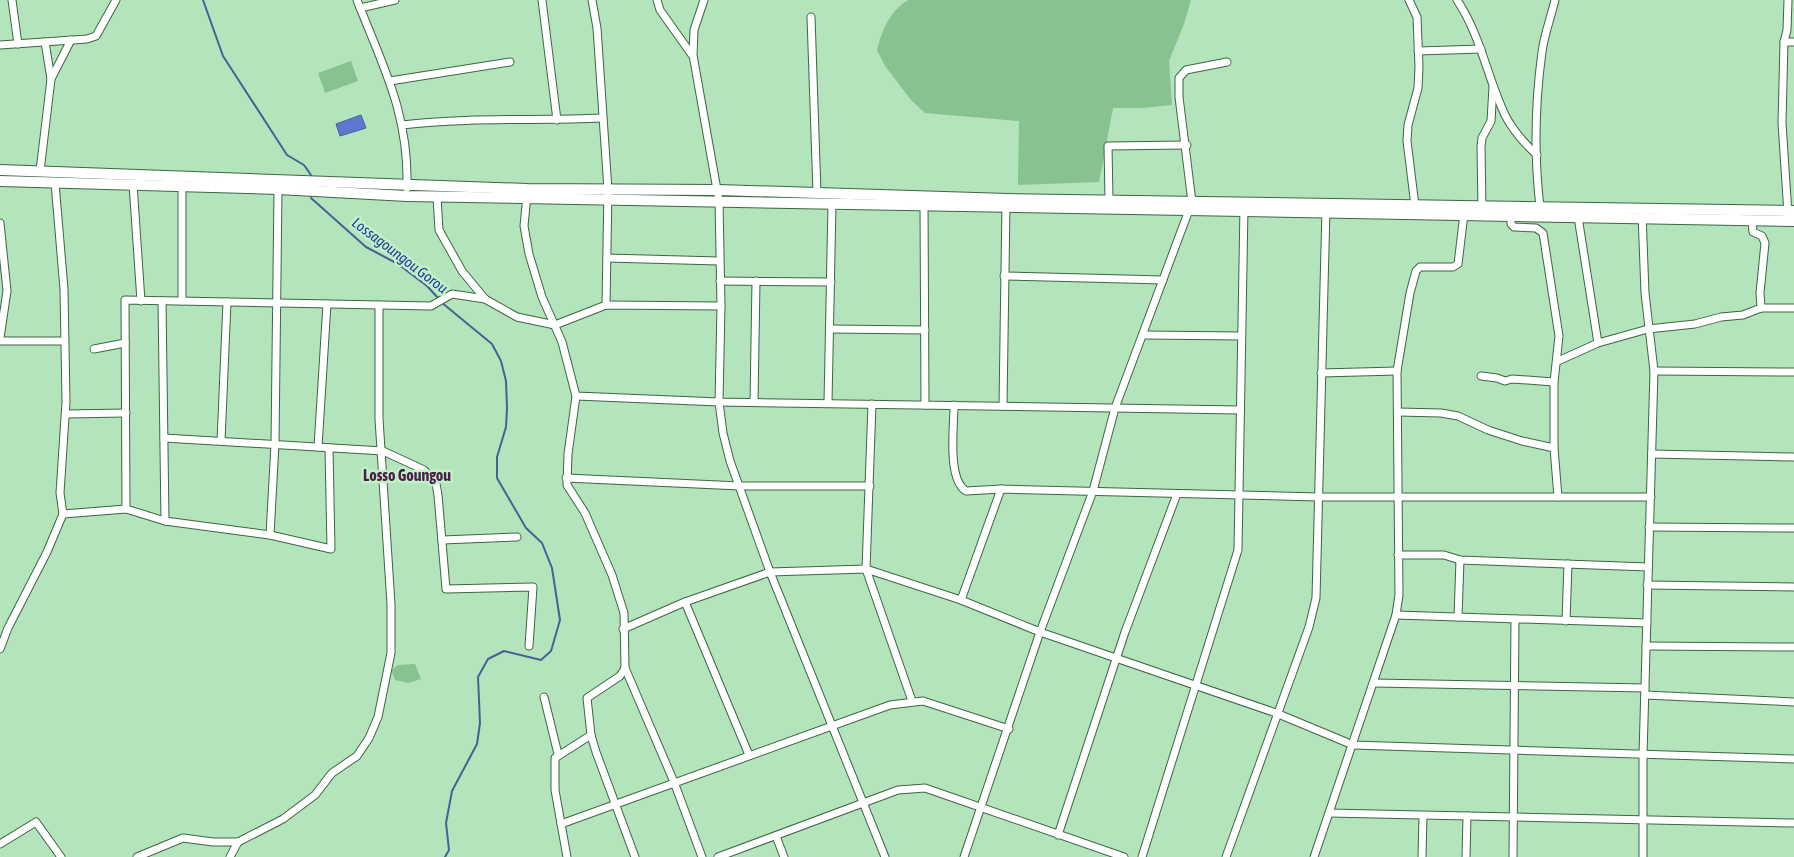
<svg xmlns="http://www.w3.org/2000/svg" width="1794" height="857" font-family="'Asap Condensed',sans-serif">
<rect width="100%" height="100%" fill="#b4e4bb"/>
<!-- green -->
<g fill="#87c290">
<path d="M908,0H1191L1184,24L1169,61L1172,105L1142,108H1113L1099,182L1018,185L1019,121L925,113L911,100L885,66L877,50C883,29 889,12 908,0Z"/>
<path d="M351,61L358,81L325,93L318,73Z"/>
<path d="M415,664L421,679L408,683L395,680L391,670L398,665Z"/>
</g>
<!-- water -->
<path fill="#5d78ce" stroke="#486098" d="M361,115L366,128L340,136L336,124Z"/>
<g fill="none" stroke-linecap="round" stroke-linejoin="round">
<!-- stream -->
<g stroke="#486098" stroke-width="2">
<path d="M203,0L223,56L287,155L304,165L311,175"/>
<path d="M311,198L366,247L398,264L427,286L438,298"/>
<path d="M441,302L492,344L501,361L506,381L507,408L506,427L497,457V478L526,528L542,543L552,568L560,620L551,651L541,660L504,651L488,659L478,677L480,723L477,744L452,791L446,823L449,850L445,857"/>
</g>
<defs>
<g id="street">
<path d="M12,0L18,44"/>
<path d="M357,0C383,67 409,113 407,188"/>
<path d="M542,0L557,120"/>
<path d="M592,0L597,28L608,190L606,305"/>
<path d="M657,0L660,10L692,55"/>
<path d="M704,0L694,30L693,55L719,201L721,306L719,402L723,433L730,461L770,572L885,857"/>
<path d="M1409,0L1417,17L1419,67L1418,88L1408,125L1407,141L1415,206"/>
<path d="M1457,0C1481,36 1487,77 1505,115C1513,131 1524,143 1537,155"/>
<path d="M1788,0L1787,30L1784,42L1782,123L1788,214"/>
<path d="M360,8L395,0"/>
<path d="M811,17L817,193"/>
<path d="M45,42L51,79"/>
<path d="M1784,42H1794"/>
<path d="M0,45L87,39L96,36L116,0"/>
<path d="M1418,51L1481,49"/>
<path d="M390,81L510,62"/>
<path d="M402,125C469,117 536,121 602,118"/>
<path d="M40,171L51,79L71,40"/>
<path d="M133,184L141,301"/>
<path d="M527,195L524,226L529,254L542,297L562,342L576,396L719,402L1240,410"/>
<path d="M437,197L439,230L462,271L485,299L517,317L555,325L606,305L721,306"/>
<path d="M1109,200L1108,146L1187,145"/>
<path d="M924,203L925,405"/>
<path d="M1540,207C1534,156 1535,103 1542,52C1544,35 1551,17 1555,0"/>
<path d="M1482,209L1481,147L1482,138L1491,121L1493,87"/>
<path d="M1579,213L1578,217L1598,343"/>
<path d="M1642,214L1645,293L1654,371L1643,755V857"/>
<path d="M1511,215V224L1514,227L1536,228L1543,233L1559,336L1554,382V448L1558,497"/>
<path d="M1752,220L1753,232L1762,236L1765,243L1760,293L1761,308H1794"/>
<path d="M0,223L7,291L0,338"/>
<path d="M607,258L719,261"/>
<path d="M1004,276L1163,280"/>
<path d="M720,281L831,282"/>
<path d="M162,301L165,521"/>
<path d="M182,301V185"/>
<path d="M830,329L925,330"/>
<path d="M1144,335L1241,336"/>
<path d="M0,341H64"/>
<path d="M94,349L125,343"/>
<path d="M1558,361L1598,343L1648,329L1695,324L1721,317L1743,315L1761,308"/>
<path d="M1654,371L1794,372"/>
<path d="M1321,373L1397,371"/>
<path d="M1481,376L1497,378L1505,381L1512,379L1554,382"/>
<path d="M576,396L568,454L567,485L585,513L612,575L624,613L625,668L674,782L702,857"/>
<path d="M754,402L756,281"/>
<path d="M828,403L832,204"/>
<path d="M872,404L866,569L912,701"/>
<path d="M954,405C954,427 947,479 966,491L1001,489L1318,497H1651"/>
<path d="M1003,406L1006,204"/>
<path d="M1398,412L1441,413L1458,416L1488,430L1522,441L1554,448"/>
<path d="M66,414L126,413"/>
<path d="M164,438L383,451L424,470L436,484L438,495L446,589L533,587L529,646"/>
<path d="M221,441L227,302"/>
<path d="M318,447L327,304"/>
<path d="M1652,454L1794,457"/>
<path d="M566,478L740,486H870"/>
<path d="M126,509L125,300L431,306L452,294L485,299"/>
<path d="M63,514L126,509L165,521L270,535L331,549L329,448"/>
<path d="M1649,527L1794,528"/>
<path d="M270,535L275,444L278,189"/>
<path d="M442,540L517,537"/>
<path d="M1398,555H1444L1460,560L1648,567"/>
<path d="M1647,585L1794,587"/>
<path d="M961,600L1001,489"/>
<path d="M685,602L749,755"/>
<path d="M1396,615L1647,623"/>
<path d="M1458,617L1460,560"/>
<path d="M1566,621L1568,564"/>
<path d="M623,629L685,602L770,572L866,569L961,600L1040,632L1276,713L1353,745L1794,759"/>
<path d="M1646,646L1794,647"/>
<path d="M0,649L8,628L47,552L63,514L60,493L66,402L64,289L55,183"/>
<path d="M625,668L620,676L587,698L591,735L596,752L635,857"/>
<path d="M1374,683L1645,688"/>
<path d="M1645,695L1794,702"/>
<path d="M544,697L558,754"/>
<path d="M1329,813L1794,823"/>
<path d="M561,824L890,705L923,701L1009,729"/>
<path d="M1058,835L1125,632L1177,494"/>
<path d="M776,836L784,857"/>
<path d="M0,844L36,822L61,857"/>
<path d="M137,857L183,838L213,842H238L283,819L315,795L332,773L357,756L369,738L378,717L391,653V604L379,419V305"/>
<path d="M230,857L238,842"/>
<path d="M567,857L555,790V758L591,735"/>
<path d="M718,857L898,790L925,788L1124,857"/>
<path d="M964,857L1040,632L1093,491L1115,408L1192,202L1179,97V78L1186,70L1227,62"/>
<path d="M1142,857L1238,550L1244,207"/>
<path d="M1226,857L1309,627L1316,598L1326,209"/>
<path d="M1314,857L1396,615L1399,595L1397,371L1410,293L1416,271L1420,267H1453L1458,264L1464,214"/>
<path d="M1422,857L1423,816"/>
<path d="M1466,857L1467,816"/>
<path d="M1513,857L1515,619"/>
</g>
<g id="secondary">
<path d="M0,170L527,189L718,190L1007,199L1794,211"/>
<path d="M0,181L278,189L407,196L1794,221"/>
</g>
</defs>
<!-- street casing -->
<use href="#street" stroke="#3b6743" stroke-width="9"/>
<!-- secondary casing -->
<use href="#secondary" stroke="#3b6743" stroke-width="12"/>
<!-- street -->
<use href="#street" stroke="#fff" stroke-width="7"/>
<!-- secondary -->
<use href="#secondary" stroke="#fff" stroke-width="10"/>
</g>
<g text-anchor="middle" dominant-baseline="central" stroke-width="5" stroke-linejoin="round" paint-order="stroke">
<!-- water labels -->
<g font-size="15" font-style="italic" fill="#263ba0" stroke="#c1f2c7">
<text transform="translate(400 255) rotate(37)">Lossagoungou Gorou</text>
</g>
<!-- quarter labels -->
<g font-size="16" font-weight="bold" fill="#4d1c4c" stroke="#c1f2c7">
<text x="407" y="475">Losso Goungou</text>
</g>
</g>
</svg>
